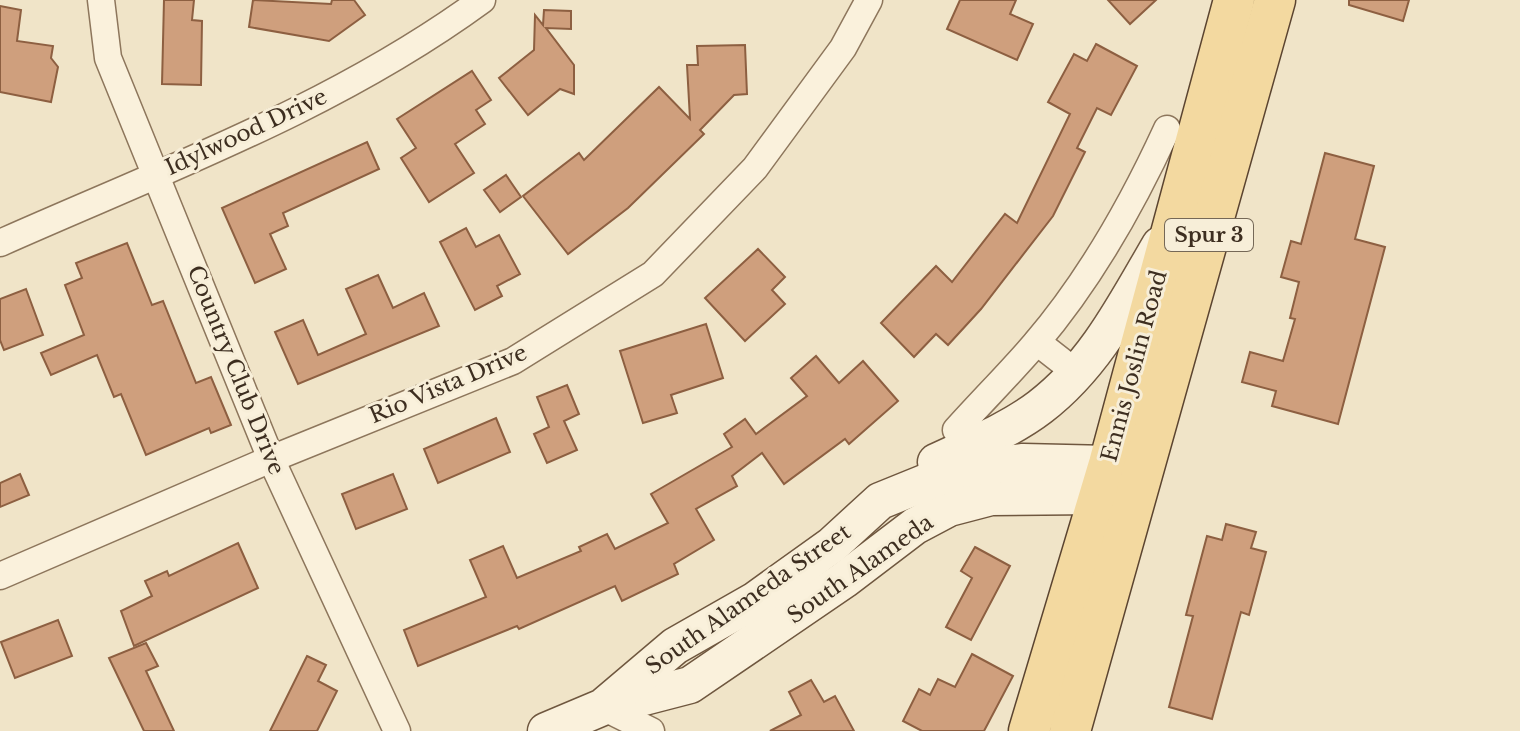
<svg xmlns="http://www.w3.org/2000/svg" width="1520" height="731" font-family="'Libre Baskerville',serif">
<rect width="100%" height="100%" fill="#f0e4c8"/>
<!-- building -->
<g fill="#cf9f7d" stroke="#8d5f41" stroke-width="2">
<path d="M164,0H194L192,20L202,21L201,85L162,84Z"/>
<path d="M253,0L331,4L332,0H354L365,15L329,41L249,27Z"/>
<path d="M960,0H1016L1010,14L1033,24L1017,60L947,29Z"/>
<path d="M1108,0H1156L1130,24Z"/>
<path d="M1349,0H1409L1403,21L1349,5Z"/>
<path d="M0,6L21,10L17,41L53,46L51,58L58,67L51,102L0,92Z"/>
<path d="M544,10L571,11V29L546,28L574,65V94L560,89L528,115L499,78L534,50L535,15L543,25Z"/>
<path d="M1096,44L1137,66L1111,115L1097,108L1077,148L1085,152L1053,216L981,309L948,345L936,334L914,357L881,323L936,266L952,282L1005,214L1017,223L1070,114L1048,102L1074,54L1087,61Z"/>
<path d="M745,45L747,94L734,95L700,130L704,134L628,208L568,254L523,196L579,153L584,160L659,87L690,119L687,65H698L697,46Z"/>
<path d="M472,71L491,100L476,110L485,124L455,144L474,173L429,202L401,158L416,148L397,119Z"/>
<path d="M367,142L379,169L283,213L288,226L270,234L286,269L255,283L222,208Z"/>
<path d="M1325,153L1374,166L1355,239L1385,247L1338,424L1272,406L1276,391L1242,382L1250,352L1283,361L1295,319L1290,318L1299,282L1281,277L1291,241L1301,244Z"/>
<path d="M506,175L521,197L500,212L484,190Z"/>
<path d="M466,228L476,247L499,235L520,274L497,286L502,296L475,310L440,242Z"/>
<path d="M127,243L152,305L163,301L196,383L211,377L231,425L211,433L209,428L146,455L121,394L114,397L97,355L51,375L41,353L84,335L65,285L82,278L76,263Z"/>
<path d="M758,249L785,277L772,290L785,304L745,341L705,298Z"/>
<path d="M378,275L393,308L424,293L439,326L298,384L275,332L303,320L318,355L366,334L346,289Z"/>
<path d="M26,289L43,335L4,350L0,340V299Z"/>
<path d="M706,324L723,378L671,395L677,413L643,423L620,351Z"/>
<path d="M816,356L839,383L863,361L898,401L849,444L845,439L784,484L762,453L732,476L737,486L696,509L714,540L674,564L678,574L622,601L615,586L519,629L517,626L418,666L404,630L486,597L470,560L503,546L517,578L581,551L579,547L607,534L615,549L668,523L651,494L732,447L724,434L745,419L756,434L807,396L791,378Z"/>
<path d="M567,385L579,414L564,421L577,450L547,463L534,434L549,427L537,397Z"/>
<path d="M496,418L510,452L438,483L424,449Z"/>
<path d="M20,474L29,495L0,507V483Z"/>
<path d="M393,474L407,509L356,529L342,494Z"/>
<path d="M1226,524L1256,532L1251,548L1266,552L1249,615L1241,612L1212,719L1169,707L1193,616L1186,615L1207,536L1222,540Z"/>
<path d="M238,543L258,588L134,646L121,611L152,596L145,581L167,571L169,576Z"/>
<path d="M975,547L1010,566L971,640L946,627L972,578L961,571Z"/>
<path d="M58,620L72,656L15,678L1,642Z"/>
<path d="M146,643L158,666L146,671L174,731H144L109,658Z"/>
<path d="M972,654L1013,676L984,731H922L903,721L919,689L930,695L938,679L955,687Z"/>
<path d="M307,656L326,665L318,681L337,691L317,731H270Z"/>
<path d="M811,680L824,702L835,696L854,731H770L801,715L789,692Z"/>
</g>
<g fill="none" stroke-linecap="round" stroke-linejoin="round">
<defs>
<g id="street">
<path d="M101,0L108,58L271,459L397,731"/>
<path d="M0,243C164,170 336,107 482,0"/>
<path d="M1037,342L1078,374"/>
<path d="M956,430C982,401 1010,373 1035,344C1089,281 1133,203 1167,129"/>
<path d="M0,576L271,459L513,361L653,274L755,168L843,48L869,0"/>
<path d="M603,707L651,731"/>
</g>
<g id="secondary">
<path d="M936,462C970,446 1010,430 1040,407C1095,365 1125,305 1160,245"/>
<path d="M613,705L690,685L844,580L915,526L949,508L991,497L1098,496L1126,502"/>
<path d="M546,731L603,707L675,646L754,601L832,545L880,501L959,469L1023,462L1109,464L1137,469"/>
</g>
<g id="primary">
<path d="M1029,731L1109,464L1234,0"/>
<path d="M1070,731L1275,0"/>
</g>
</defs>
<!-- street casing -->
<use href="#street" stroke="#8d765c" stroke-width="29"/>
<!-- secondary casing -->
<use href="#secondary" stroke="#6f573f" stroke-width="39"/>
<!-- primary casing -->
<use href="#primary" stroke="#5b4430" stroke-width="43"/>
<!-- street -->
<use href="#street" stroke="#faf1dc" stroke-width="26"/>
<!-- secondary -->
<use href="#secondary" stroke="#faf1dc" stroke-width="36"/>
<!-- primary -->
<use href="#primary" stroke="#f3d9a0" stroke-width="40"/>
</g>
<g text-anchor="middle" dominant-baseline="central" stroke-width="6" stroke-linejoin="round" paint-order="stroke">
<!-- shield labels -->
<rect fill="#f7eed8" stroke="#756857" stroke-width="2" x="1165" y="219" width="88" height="32" rx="6"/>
<g font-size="20" font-weight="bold" fill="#3d2e20">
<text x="1209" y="235">Spur 3</text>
</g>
<!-- street labels -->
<g font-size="22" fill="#3d2e20" stroke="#f7eed8">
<text transform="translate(246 132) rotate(-25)">Idylwood Drive</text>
<text transform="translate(1134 366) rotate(-75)">Ennis Joslin Road</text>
<text transform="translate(236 370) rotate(68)">Country Club Drive</text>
<text transform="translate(448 384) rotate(-23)">Rio Vista Drive</text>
<text transform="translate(860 569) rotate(-35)">South Alameda</text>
<text transform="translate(748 599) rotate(-35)">South Alameda Street</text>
</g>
</g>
</svg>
